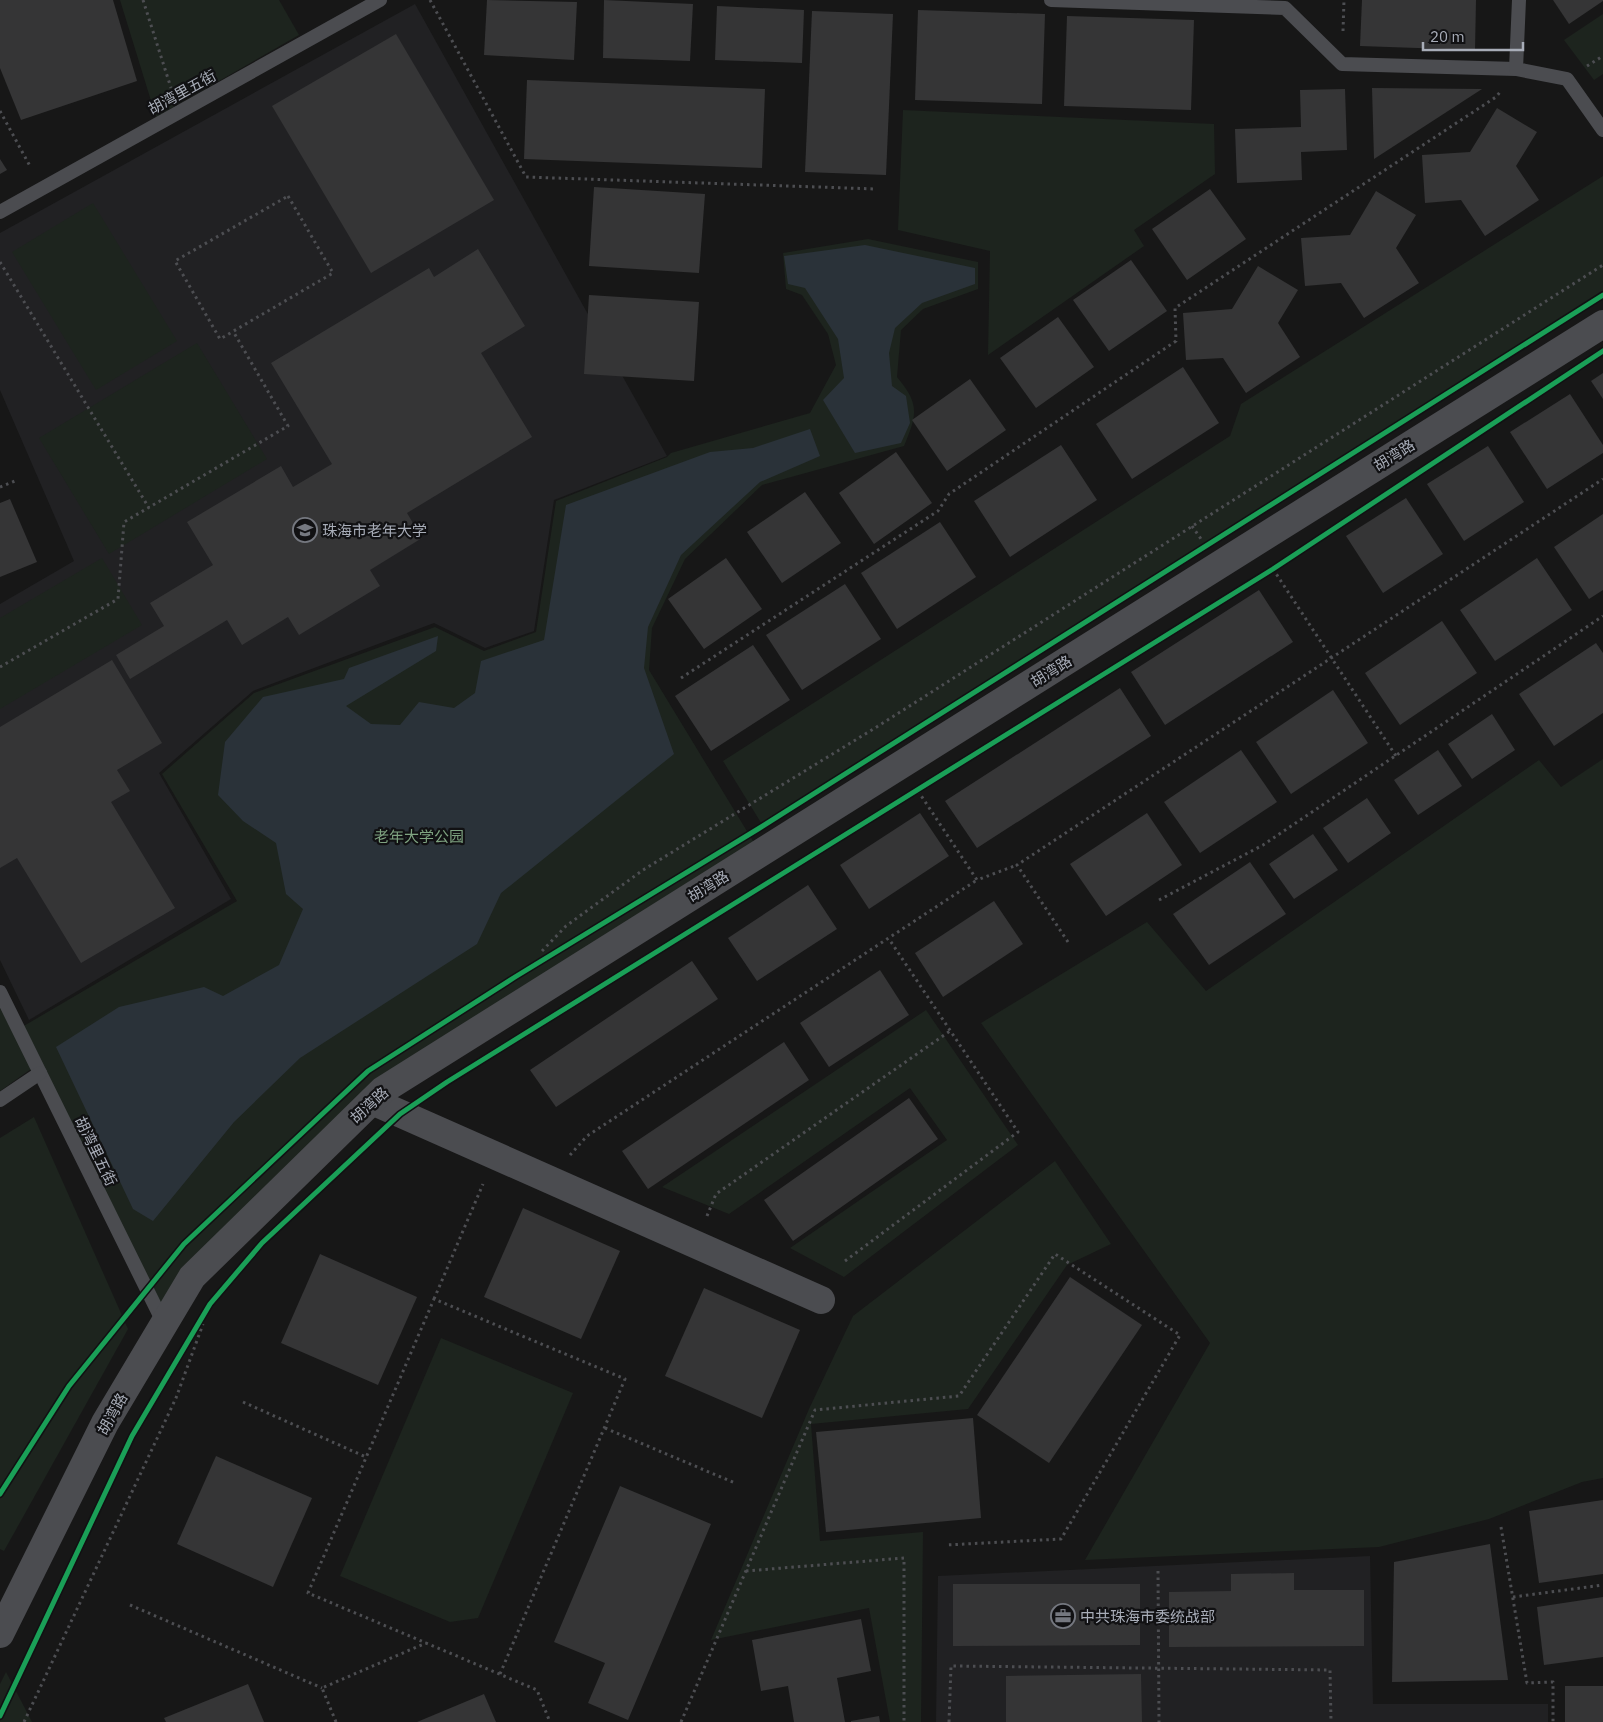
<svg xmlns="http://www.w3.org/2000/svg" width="1603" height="1722" font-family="'IBM Plex Sans','Noto Sans SC',sans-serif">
<rect width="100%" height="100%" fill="#171717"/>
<!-- built -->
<g fill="#212123">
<path d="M415,4L667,456L554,500L534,631L485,648L434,623L253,691L159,773L231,899L29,1020L0,960V604L74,561L0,390V233Z"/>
<path d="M1370,1556L1373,1704H1548V1722H936L938,1576Z"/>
</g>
<!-- green -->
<g fill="#1d241e">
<path d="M120,0H279L299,35L156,117Z"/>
<path d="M1603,14V74L1594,80L1564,40Z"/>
<path d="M903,110L1214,124L1215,174L1134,230L1144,246L988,355L990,251L898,230Z"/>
<path d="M1603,176V293L763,826L723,761L1230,436L1241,404Z"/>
<path d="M93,203L177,341L96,390L12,252Z"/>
<path d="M868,239L978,262V289L923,309L901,330L897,377C920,404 917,415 904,446L762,485L685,559L652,628L649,670L756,846L381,1086L163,1316L22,1027L237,901L162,774L254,693L435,627L484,651L536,632L556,501L667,457L671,453L810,413L836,365L828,334L802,295L786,289L783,253Z"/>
<path d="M197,343L267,459L109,554L39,438Z"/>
<path d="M102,558L142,625L0,709V618Z"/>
<path d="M1603,759V1478L1582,1482L1489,1519L1379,1547L1085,1560L1210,1343L981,1023L1147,922L1206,991L1539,760L1561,787Z"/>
<path d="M0,1005L31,1069L0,1091Z"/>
<path d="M926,1010L1018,1145L844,1277L790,1248L947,1140L910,1088L729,1214L662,1187Z"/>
<path d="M34,1117L128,1329L4,1551L0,1549V1138Z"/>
<path d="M1055,1161L1111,1244L1067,1265L968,1409L811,1424L820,1541L923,1532L921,1722H890L869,1608L711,1640L809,1409L853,1316Z"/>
<path d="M441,1338L573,1393L478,1618L450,1622L340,1576Z"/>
<path d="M6,1672L32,1722H0V1684Z"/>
</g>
<!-- water -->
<g fill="#2a3239">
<path d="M865,245L975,268V284L922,303L895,328L889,353L892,386L906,396L910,423L901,443L855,453L823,400L844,378L838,339L805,288L788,284L784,256Z"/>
<path d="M810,429L820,456L760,482L681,555L648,627L644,668L674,754L501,893L477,944L300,1058L234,1122L153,1221L133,1209L56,1047L119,1007L204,987L223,996L279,965L303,909L286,894L276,843L243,821L218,795L225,742L263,697L344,679L349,668L438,636L436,651L346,706L371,724L400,725L419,702L454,708L475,693L481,661L544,640L566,505L710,452L753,448Z"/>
</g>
<!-- building -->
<g fill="#353536">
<path d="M0,0H113L137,81L21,120L0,68Z"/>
<path d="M487,0L577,2L574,60L484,55Z"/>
<path d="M604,0L693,4L690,61L603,58Z"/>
<path d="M1362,0H1476L1475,50L1360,46Z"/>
<path d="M1553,0H1603V1L1569,24Z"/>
<path d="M717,6L804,10L802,63L715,60Z"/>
<path d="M918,10L1045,14L1042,104L915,100Z"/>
<path d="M812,11L893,14L886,175L805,172Z"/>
<path d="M1067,16L1194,20L1191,110L1064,106Z"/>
<path d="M396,34L494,200L371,273L272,106Z"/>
<path d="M527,80L765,89L762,168L524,159Z"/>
<path d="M1372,88L1482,89L1374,159Z"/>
<path d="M1345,89L1347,150L1301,152L1302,180L1237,183L1235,129L1301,127L1300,90Z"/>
<path d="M1497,108L1537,132L1516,166L1539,200L1485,236L1461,200L1425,203L1422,155L1470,152Z"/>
<path d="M0,159L7,170L0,174Z"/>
<path d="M594,187L705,194L699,273L589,266Z"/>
<path d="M1210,189L1246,239L1187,280L1152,229Z"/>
<path d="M1376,191L1416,215L1396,248L1419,283L1364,318L1341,283L1305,286L1301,238L1350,235Z"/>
<path d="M478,249L525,326L481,353L532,437L407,513L422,538L370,570L380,586L299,635L288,617L242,645L227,620L130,679L116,655L164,626L150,603L213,565L187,522L281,466L293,487L332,464L271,363L429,268L434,277Z"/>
<path d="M1131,260L1167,311L1109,351L1073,300Z"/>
<path d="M1258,266L1298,290L1278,323L1300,357L1246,393L1223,358L1186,360L1183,313L1232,309Z"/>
<path d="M589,295L699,302L694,381L584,374Z"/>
<path d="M1058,317L1094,367L1036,408L1000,358Z"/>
<path d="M1183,367L1219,423L1132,479L1096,424Z"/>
<path d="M1603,373V399L1591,381Z"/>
<path d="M970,379L1006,430L947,471L912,420Z"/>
<path d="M1570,394L1603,445V453L1547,489L1510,432Z"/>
<path d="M1061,445L1097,500L1010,557L974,501Z"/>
<path d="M1488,446L1524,502L1464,541L1427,484Z"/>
<path d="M896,452L932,503L874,544L839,493Z"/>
<path d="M805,492L841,543L782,583L747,532Z"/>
<path d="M1406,498L1443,554L1383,593L1346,536Z"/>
<path d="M10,499L37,562L0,577V503Z"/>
<path d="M1603,514V590L1589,599L1554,547Z"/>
<path d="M940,522L976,577L897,629L861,573Z"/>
<path d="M726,558L762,609L704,649L668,599Z"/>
<path d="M1537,558L1572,610L1495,661L1460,610Z"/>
<path d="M845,584L881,639L802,690L766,635Z"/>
<path d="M1259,590L1293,642L1165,725L1131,672Z"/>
<path d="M1442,621L1477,673L1400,725L1365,673Z"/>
<path d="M1596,643L1603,653V713L1554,746L1519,694Z"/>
<path d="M753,645L790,700L711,751L675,696Z"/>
<path d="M112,660L162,743L117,770L130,791L111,802L175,908L81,963L17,858L0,868V727Z"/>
<path d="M1120,688L1151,736L977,848L945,801Z"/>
<path d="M1333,690L1368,743L1291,794L1256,742Z"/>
<path d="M1492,714L1515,750L1472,779L1448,744Z"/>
<path d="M1241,750L1277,802L1200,853L1164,802Z"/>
<path d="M1438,750L1462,786L1418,815L1394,780Z"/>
<path d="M1367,798L1391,833L1348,863L1323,828Z"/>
<path d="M920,813L949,856L869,909L840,865Z"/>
<path d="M1147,813L1182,865L1106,916L1070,864Z"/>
<path d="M1313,834L1338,870L1294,899L1269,864Z"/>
<path d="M1250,862L1286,914L1209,965L1173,914Z"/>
<path d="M808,885L837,929L757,981L728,938Z"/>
<path d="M994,901L1023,944L943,997L915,953Z"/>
<path d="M692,961L718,999L556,1107L530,1070Z"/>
<path d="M880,970L909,1015L829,1067L800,1023Z"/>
<path d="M784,1042L809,1080L648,1189L622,1151Z"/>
<path d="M909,1098L938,1139L793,1241L764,1200Z"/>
<path d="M523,1208L620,1251L581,1339L484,1297Z"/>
<path d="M320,1254L417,1297L378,1385L281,1343Z"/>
<path d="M1070,1277L1142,1325L1049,1463L977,1415Z"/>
<path d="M704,1288L800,1330L762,1418L665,1376Z"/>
<path d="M973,1418L981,1518L826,1532L816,1432Z"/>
<path d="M216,1456L312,1498L273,1587L177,1544Z"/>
<path d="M620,1486L711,1524L628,1720L588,1703L605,1663L554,1642Z"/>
<path d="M1603,1500V1574L1539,1583L1529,1511Z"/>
<path d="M1490,1544L1508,1680L1392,1682L1394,1562Z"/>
<path d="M1294,1573V1590H1364V1646L1169,1647V1592L1231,1591V1574Z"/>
<path d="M953,1584H1140V1645L953,1646Z"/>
<path d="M1603,1597V1657L1544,1665L1537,1607Z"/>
<path d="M861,1619L871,1671L837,1678L845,1722H794L788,1686L761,1691L752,1640Z"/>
<path d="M1141,1674L1142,1722H1006V1676Z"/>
<path d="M248,1684L264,1722H166L164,1718Z"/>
<rect x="1565" y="1686" width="38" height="36"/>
<path d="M484,1694L496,1722H417Z"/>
<path d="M879,1716L880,1722H851V1721Z"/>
</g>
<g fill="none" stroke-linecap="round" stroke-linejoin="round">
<!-- path -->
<g stroke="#4d4e52" stroke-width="3" stroke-dasharray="2.5 4" stroke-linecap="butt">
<path d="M143,0L171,88"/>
<path d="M430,0L526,177L876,189"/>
<path d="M1343,31L1344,0"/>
<path d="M1587,66L1603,56"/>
<path d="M0,111L31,168"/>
<path d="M288,196L333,273L220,339L175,261Z"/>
<path d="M0,262L149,508"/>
<path d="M0,487L15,481"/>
<path d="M1192,526L1201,539"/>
<path d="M1273,569L1396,756"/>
<path d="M0,667L118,599L124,522L288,426L233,331"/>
<path d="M681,678L938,511L949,494L1176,341L1175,308L1496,97L1500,92"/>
<path d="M918,791L977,880L1017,865"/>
<path d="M1159,900L1263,845L1603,616"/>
<path d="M1068,942L1017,865L1603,479"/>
<path d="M542,951L566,926L643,870L875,728L1603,265"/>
<path d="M570,1155L587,1136L977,880"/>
<path d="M707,1216L716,1194L950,1031"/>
<path d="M845,1261L1018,1132L889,939"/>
<path d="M434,1299L483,1184"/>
<path d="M243,1402L366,1457"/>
<path d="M605,1428L735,1483"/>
<path d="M1501,1527L1527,1683L1553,1682V1722"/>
<path d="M746,1571L904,1558V1722"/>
<path d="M1158,1571L1159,1722"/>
<path d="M1513,1597L1603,1585"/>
<path d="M130,1605L322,1688"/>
<path d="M500,1674L625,1379L434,1299L308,1593L537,1690L550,1722"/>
<path d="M24,1722L176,1398L203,1324"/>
<path d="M336,1722L322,1688L426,1643"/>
<path d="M681,1722L815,1410L959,1396L1055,1254L1180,1335L1061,1539L946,1545"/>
<path d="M949,1722L951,1666L1330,1670L1331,1722"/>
</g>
<!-- service -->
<g stroke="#4b4c50" stroke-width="14">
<path d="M1051,0L1285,8L1342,64L1516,69"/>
<path d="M1519,0L1516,69L1567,79L1603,130"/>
<path d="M0,212L380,0"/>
<path d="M0,992L164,1324"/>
<path d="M0,1100L40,1073"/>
</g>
<!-- minor -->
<path stroke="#4b4c50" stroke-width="28" d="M372,1101L821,1300"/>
<!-- tertiary -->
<path stroke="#4b4c50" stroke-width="28" d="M0,1634L105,1423L192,1277L383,1090L1603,324"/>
<defs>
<g id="cycleway">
<path d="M0,1494L69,1386L184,1244L368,1071L515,977L758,829L1603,295"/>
<path d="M0,1716L132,1436L210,1304L262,1243L400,1114L447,1082L1273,569L1603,351"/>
</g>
</defs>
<!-- cycleway casing -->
<use href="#cycleway" stroke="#111113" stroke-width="8"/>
<!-- cycleway -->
<use href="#cycleway" stroke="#1a9f57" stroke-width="5"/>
</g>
<!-- icons -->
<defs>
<symbol id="university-ring" viewBox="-11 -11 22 22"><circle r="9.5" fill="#111113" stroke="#757880" stroke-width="1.5"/><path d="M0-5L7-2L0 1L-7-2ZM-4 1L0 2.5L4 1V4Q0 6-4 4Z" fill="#757880"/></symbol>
<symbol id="office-ring" viewBox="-11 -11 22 22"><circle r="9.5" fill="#111113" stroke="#757880" stroke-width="1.5"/><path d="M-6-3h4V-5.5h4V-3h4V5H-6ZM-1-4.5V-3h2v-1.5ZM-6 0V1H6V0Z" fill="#757880"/></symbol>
</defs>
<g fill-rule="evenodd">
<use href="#university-ring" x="291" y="516" width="28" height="28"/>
<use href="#office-ring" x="1049" y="1602" width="28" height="28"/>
</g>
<g text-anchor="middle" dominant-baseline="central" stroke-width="4.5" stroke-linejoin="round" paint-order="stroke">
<!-- street labels -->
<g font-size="15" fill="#a8adb8" stroke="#111113">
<text transform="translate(182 92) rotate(-29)">胡湾里五街</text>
<text transform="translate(1394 455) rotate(-32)">胡湾路</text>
<text transform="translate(1051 671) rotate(-32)">胡湾路</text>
<text transform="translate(708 886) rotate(-32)">胡湾路</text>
<text transform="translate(369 1105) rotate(-42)">胡湾路</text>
<text transform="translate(96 1151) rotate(64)">胡湾里五街</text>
<text transform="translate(112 1414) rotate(-61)">胡湾路</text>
</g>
<!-- poi labels -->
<g font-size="15" fill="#a8adb8" stroke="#111113" text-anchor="start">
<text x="322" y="530">珠海市老年大学</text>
<text x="1080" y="1616">中共珠海市委统战部</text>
</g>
<!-- park labels -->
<g font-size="15" fill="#7fa381" stroke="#111113">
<text x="419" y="836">老年大学公园</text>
</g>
</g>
<!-- scale -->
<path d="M1423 42v8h100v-8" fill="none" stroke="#a8adb8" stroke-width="2.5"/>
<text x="1430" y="42" font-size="15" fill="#a8adb8" stroke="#111113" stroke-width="4" paint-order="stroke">20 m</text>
</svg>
